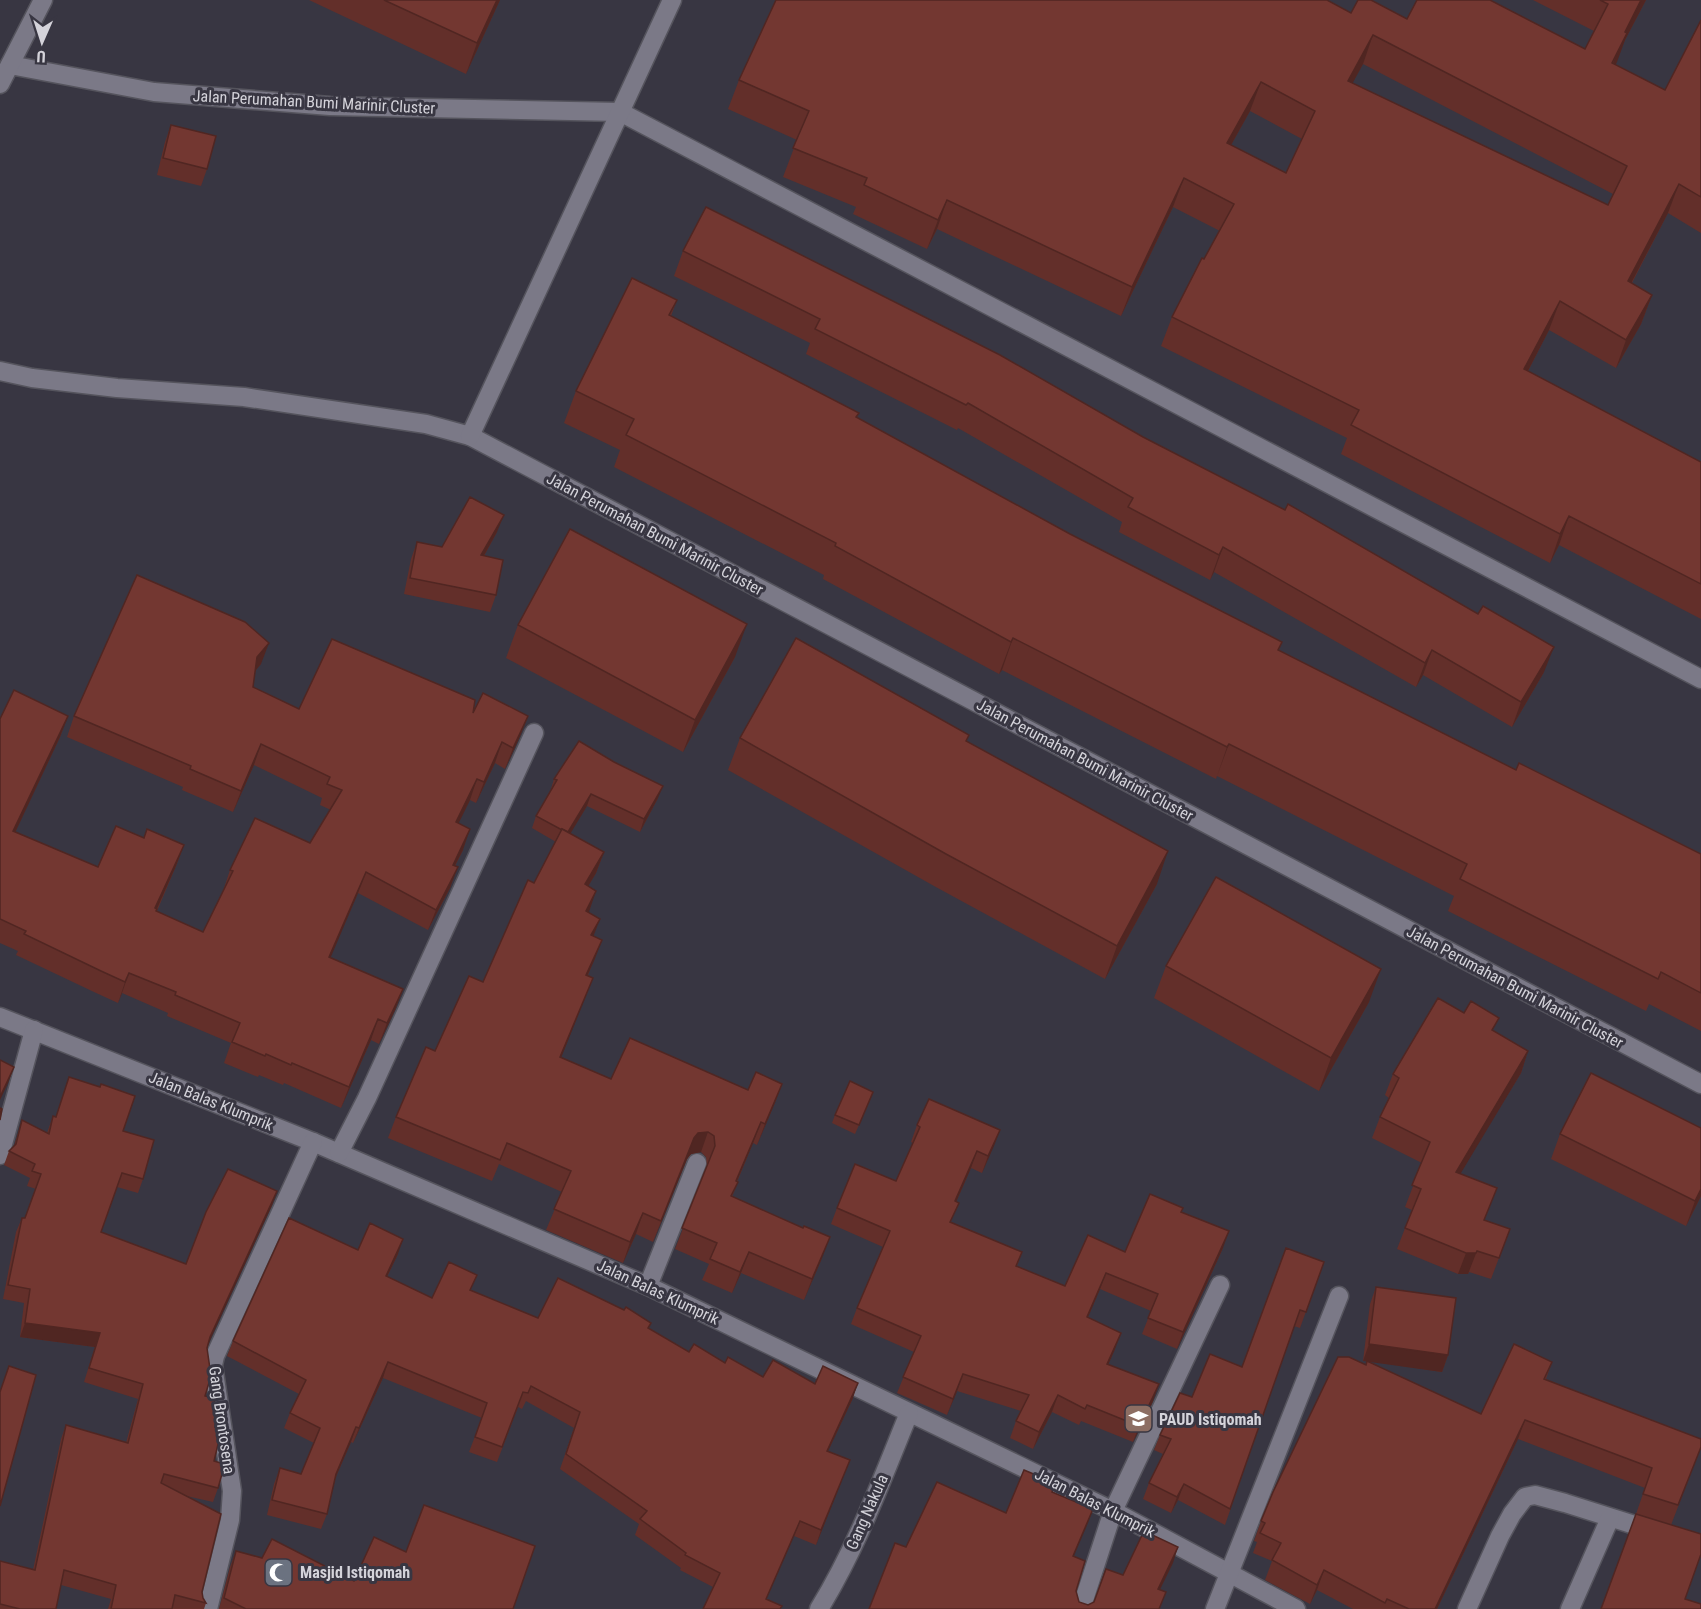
<svg xmlns="http://www.w3.org/2000/svg" width="1701" height="1609" font-family="'Roboto Condensed',sans-serif">
<rect width="100%" height="100%" fill="#383642"/>
<g fill="none" stroke-linecap="round" stroke-linejoin="round">
<defs>
<g id="minor">
<path d="M10,65L154,92L330,106L620,112L1701,679"/>
<path d="M0,84L43,0"/>
<path d="M0,371L32,378L117,388L244,397L426,424L470,436L1701,1084"/>
<path d="M470,436L672,0"/>
<path d="M0,1017L313,1142L648,1286L1113,1511L1296,1609"/>
<path d="M339,1153L367,1098L534,733"/>
<path d="M0,1155L34,1030"/>
<path d="M648,1286L697,1163"/>
<path d="M208,1609L230,1520L232,1491L213,1365L215,1356L313,1142"/>
<path d="M819,1609C857,1547 882,1479 909,1413"/>
<path d="M1081,1609L1113,1511L1220,1285"/>
<path d="M1215,1609L1339,1296"/>
<path d="M1467,1609L1500,1536L1512,1514L1525,1497L1535,1495L1565,1503L1701,1546"/>
<path d="M1570,1609L1610,1518"/>
</g>
</defs>
<!-- minor casing -->
<use href="#minor" stroke="#55545d" stroke-width="21"/>
<!-- minor -->
<use href="#minor" stroke="#7b7987" stroke-width="18"/>
</g>
<!-- wall -->
<g fill="#632f2a" fill-rule="evenodd">
<path d="M309,0H500L466,74Z"/>
<path d="M1533,0H1646L1625,40L1615,65L1665,90L1701,20V233L1668,213L1632,283L1652,295L1641,324L1616,368L1549,330L1528,371L1701,462V619L1559,545L1550,563L1341,454L1347,438L1161,346L1172,317L1220,231L1173,207L1121,316L937,229L927,249L853,214L856,207L783,177L797,140L728,109L739,80L1351,13L1407,19L1585,49L1594,31ZM1363,64L1613,194L1608,205L1352,83ZM1250,111L1302,139L1286,173L1231,145Z"/>
<path d="M171,125L207,169L201,186L157,175L165,142Z"/>
<path d="M683,251L1544,672L1512,727L1423,675L1416,687L1214,572L1210,580L1119,532L1122,522L958,428L957,430L806,354L810,343L674,276Z"/>
<path d="M677,300L671,316L859,413L857,417L1070,534L1282,642L1279,650L1516,770L1701,854V1031L1649,1004L1646,1011L1448,911L1454,896L1217,776L1216,779L1002,670L999,674L823,579L824,575L614,467L620,450L564,423L576,391Z"/>
<path d="M497,532L484,556L496,595L490,612L404,594L411,559L417,542L442,547Z"/>
<path d="M518,625L735,657L683,752L506,658Z"/>
<path d="M261,664L255,671L253,687L299,709L473,713L528,716L520,736L505,769L495,763L476,803L470,800L458,823L463,850L455,866L450,888L428,930L358,893L330,957L403,989L395,1010L379,1044L371,1040L341,1108L284,1083L283,1085L259,1075L258,1077L224,1063L231,1043L167,1016L168,1013L122,993L118,1003L94,992L16,955L18,951L0,943V719L68,716L60,737L15,832L98,867L144,838L184,845L176,866L157,911L203,932L223,891L230,870L310,843L331,810L320,805L322,798L254,765L233,812L182,790L183,787L67,737L74,716Z"/>
<path d="M740,738L967,742L1157,884L1105,979L934,886L728,770Z"/>
<path d="M554,779L658,798L640,832L587,806L570,833L604,852L596,873L588,886V913L593,936L602,940L588,975L593,978L561,1057L611,1079L748,1090L782,1084L774,1105L757,1145L753,1143L737,1182H738L732,1197L822,1258L804,1300L741,1273L732,1293L702,1280L709,1264L675,1249L707,1166L706,1157L701,1152L691,1154L687,1159L653,1242L636,1234L623,1263L546,1230L562,1192L499,1164L492,1181L388,1138L396,1117L435,1051L483,982L556,842L532,828L536,816L550,792Z"/>
<path d="M1166,966L1369,1002L1319,1091L1154,998Z"/>
<path d="M1494,1031L1528,1051L1521,1073L1460,1173L1485,1221L1510,1229L1491,1279L1469,1272L1468,1274H1458L1397,1249L1412,1210L1405,1207L1422,1163L1372,1138L1380,1117L1389,1098L1385,1095L1393,1074Z"/>
<path d="M870,1100L855,1134L832,1123L835,1115Z"/>
<path d="M53,1116L123,1131L143,1179L138,1193L117,1187L101,1232L186,1264L277,1191L272,1205L208,1343L207,1348L205,1396L215,1427L214,1461L218,1488L213,1502L182,1495L202,1592L203,1598L206,1603L204,1609H108L111,1599L61,1585L56,1609H0V1561L33,1570L61,1439L66,1425L126,1443L138,1399L84,1382L95,1347L20,1337L24,1303L3,1299L16,1232L22,1218H25L36,1189L27,1186L30,1178L4,1165L9,1151L14,1146L22,1120L47,1133Z"/>
<path d="M917,1125L1000,1130L982,1173L971,1168L956,1202L951,1222L1022,1252L1017,1266L1065,1286L1125,1252L1181,1212L1223,1248L1177,1349L1142,1334L1151,1311L1100,1289L1088,1317L1115,1349L1108,1365L1153,1401L1133,1442L1081,1421L1079,1425L1052,1412L1033,1449L1010,1438L1016,1421L1021,1411L957,1391L947,1415L897,1393L914,1352L851,1324L857,1308L883,1247L831,1224L837,1208L896,1181L913,1143L911,1142Z"/>
<path d="M1560,1134L1701,1196L1686,1226L1551,1159Z"/>
<path d="M358,1250L398,1254L387,1277L432,1298L471,1291L538,1318L651,1323L649,1328L689,1352L725,1363L763,1377L815,1384L853,1398L828,1451L850,1460L816,1545L794,1536L713,1587L680,1570L681,1568L635,1535L639,1524L560,1469L574,1428L526,1401L522,1409L518,1407L497,1462L469,1452L482,1418L383,1378L353,1443L351,1442L335,1479L327,1514L321,1529L267,1515L274,1484L280,1468L301,1474L314,1443L284,1428L290,1413L299,1394L227,1356L233,1341Z"/>
<path d="M1324,1262L1300,1328L1294,1326L1225,1525L1178,1500L1171,1513L1143,1499L1149,1483L1163,1454L1154,1450L1160,1435L1192,1397L1242,1367Z"/>
<path d="M1376,1287L1448,1355L1442,1372L1368,1361L1481,1414L1552,1362L1546,1379L1701,1447L1671,1525L1636,1514L1645,1488L1518,1439L1437,1609H1353L1317,1590L1310,1604L1265,1580L1272,1561L1253,1553L1257,1542L1254,1541L1261,1521L1365,1365L1367,1361H1363L1370,1304Z"/>
<path d="M236,1551L354,1581L513,1609H219L230,1567Z"/>
</g>
<!-- shaded-wall -->
<g fill="#502622">
<path d="M497,0H500L466,74L477,43Z"/>
<path d="M1641,0H1646L1625,40L1617,62L1602,92L1625,32Z"/>
<path d="M1373,35L1363,64L1338,110L1348,81Z"/>
<path d="M1261,82L1250,111L1216,172L1227,143Z"/>
<path d="M1184,178L1173,207L1121,316L1132,287Z"/>
<path d="M1679,184L1668,213L1617,310L1628,281Z"/>
<path d="M947,200L937,229L927,249L938,220Z"/>
<path d="M1652,295L1641,324L1616,368L1626,340Z"/>
<path d="M1560,301L1549,330L1514,398L1524,369Z"/>
<path d="M504,515L497,532L475,572L481,555Z"/>
<path d="M1569,516L1559,545L1550,563L1560,534Z"/>
<path d="M1223,547L1214,572L1210,580L1219,555Z"/>
<path d="M747,624L735,657L683,752L695,720Z"/>
<path d="M1013,638L1002,670L999,674L1011,642Z"/>
<path d="M269,643L261,664L249,678L257,657Z"/>
<path d="M1554,647L1544,672L1512,727L1521,702Z"/>
<path d="M1432,650L1423,675L1416,687L1425,663Z"/>
<path d="M68,716L60,737L6,852L13,831Z"/>
<path d="M528,716L520,736L505,769L513,748Z"/>
<path d="M502,742L495,763L476,803L484,782Z"/>
<path d="M261,744L254,765L233,812L241,791Z"/>
<path d="M1229,744L1217,776L1216,779L1227,747Z"/>
<path d="M477,779L470,800L449,843L456,822Z"/>
<path d="M663,786L658,798L640,832L644,819Z"/>
<path d="M591,794L587,806L563,846L567,834Z"/>
<path d="M470,829L463,850L445,885L453,865Z"/>
<path d="M184,845L176,866L148,929L155,908Z"/>
<path d="M1168,851L1157,884L1105,979L1117,946Z"/>
<path d="M604,852L596,873L577,905L585,884Z"/>
<path d="M458,867L450,888L428,930L436,910Z"/>
<path d="M366,872L358,893L322,978L329,957Z"/>
<path d="M596,891L589,912L578,932L586,911Z"/>
<path d="M600,919L592,940L591,935Z"/>
<path d="M602,940L594,961L578,996L586,975Z"/>
<path d="M1381,969L1369,1002L1319,1091L1331,1058Z"/>
<path d="M129,973L122,993L118,1003L125,982Z"/>
<path d="M593,978L553,1078L560,1057Z"/>
<path d="M403,989L395,1010L379,1044L387,1023Z"/>
<path d="M378,1019L371,1040L341,1108L349,1087Z"/>
<path d="M1528,1051L1521,1073L1449,1193L1456,1172Z"/>
<path d="M14,1067L8,1083L0,1100V1097Z"/>
<path d="M782,1084L774,1105L757,1145L765,1124Z"/>
<path d="M761,1122L753,1143L728,1202L736,1181Z"/>
<path d="M1000,1130L994,1146L982,1173L988,1156Z"/>
<path d="M708,1132L701,1152L691,1154L687,1159L653,1242L694,1138L698,1133Z"/>
<path d="M977,1151L971,1168L949,1218L955,1201Z"/>
<path d="M1701,1189V1196L1686,1226L1695,1201Z"/>
<path d="M277,1191L272,1205L205,1351L210,1337Z"/>
<path d="M643,1213L636,1234L623,1263L630,1242Z"/>
<path d="M1229,1231L1223,1248L1177,1349L1183,1332Z"/>
<path d="M830,1237L822,1258L804,1300L812,1279Z"/>
<path d="M403,1239L398,1254L380,1291L386,1276Z"/>
<path d="M1477,1251L1468,1274H1458L1466,1253Z"/>
<path d="M749,1252L741,1273L732,1293L740,1272Z"/>
<path d="M1106,1273L1100,1289L1081,1333L1087,1317Z"/>
<path d="M25,1323L100,1333L95,1347L20,1337Z"/>
<path d="M1121,1333L1115,1349L1101,1381L1107,1364Z"/>
<path d="M1369,1344L1448,1355L1442,1372L1363,1361Z"/>
<path d="M388,1362L383,1378L353,1443L359,1428Z"/>
<path d="M963,1374L957,1391L947,1415L953,1399Z"/>
<path d="M858,1383L853,1398L821,1466L827,1451Z"/>
<path d="M1159,1384L1153,1401L1133,1442L1139,1426Z"/>
<path d="M1058,1395L1052,1412L1033,1449L1039,1432Z"/>
<path d="M1525,1420L1518,1439L1437,1609H1435Z"/>
<path d="M356,1427L351,1442L330,1490L336,1474Z"/>
<path d="M850,1460L816,1545L821,1530Z"/>
<path d="M1184,1484L1178,1500L1171,1513L1177,1497Z"/>
<path d="M1093,1509L1087,1525L1067,1572L1073,1556Z"/>
<path d="M800,1521L794,1536L762,1609L766,1599Z"/>
<path d="M1178,1547L1173,1563L1153,1604L1158,1589Z"/>
<path d="M1324,1570L1317,1590L1310,1604L1317,1585Z"/>
</g>
<!-- building -->
<g fill="#733731" stroke="#502622" stroke-width="1.5" fill-rule="evenodd">
<path d="M384,0H497L477,43Z"/>
<path d="M776,0H1327L1351,13L1358,0H1371L1407,19L1417,0H1490L1585,49L1608,4L1600,0H1641L1625,32L1627,33L1612,63L1665,90L1701,20V197L1679,184L1628,281L1652,295L1626,340L1560,301L1524,369L1701,462V584L1569,516L1560,534L1351,425L1359,410L1172,317L1202,258L1204,259L1234,204L1184,178L1132,287L947,200L938,220L864,185L867,178L793,148L809,111L739,80ZM1373,35L1627,166L1608,205L1348,81ZM1261,82L1315,111L1286,173L1227,143Z"/>
<path d="M171,125L216,136L207,169L163,158Z"/>
<path d="M706,207L1000,355L1143,437L1285,510L1288,504L1478,614L1483,606L1554,647L1521,702L1432,650L1425,663L1223,547L1219,555L1128,507L1133,498L968,403L966,405L815,329L820,319L683,251Z"/>
<path d="M632,278L677,300L669,315L859,413L856,417L1070,534L1282,642L1278,650L1516,770L1519,763L1701,854V993L1661,972L1658,979L1460,879L1467,864L1229,744L1227,747L1013,638L1011,642L835,546L836,543L626,435L634,419L576,391Z"/>
<path d="M470,497L504,515L481,555L503,560L496,595L410,578L417,542L442,547Z"/>
<path d="M570,529L747,624L695,720L518,625Z"/>
<path d="M137,575L245,622L269,643L257,657L253,687L299,709L332,639L475,700L473,713L483,693L528,716L513,748L502,742L484,782L477,779L456,822L470,829L453,865L458,867L436,910L366,872L329,957L403,989L387,1023L378,1019L349,1087L292,1063L291,1065L266,1054L265,1056L232,1042L240,1023L175,995L176,992L129,973L125,982L101,971L24,934L26,931L0,919V719L14,690L68,716L13,831L98,867L116,826L144,838L147,829L184,845L155,908L157,909L156,911L203,932L233,871L230,870L255,818L310,843L342,790L327,784L330,777L261,744L241,791L190,769L191,766L74,716Z"/>
<path d="M796,638L969,735L966,741L1168,851L1117,946L946,854L740,738Z"/>
<path d="M579,741L614,762L663,786L644,819L591,794L568,832L562,829V830L536,816L557,780L554,779Z"/>
<path d="M562,829L604,852L585,884L596,891L586,911L600,919L591,935L602,940L586,975L593,978L560,1057L611,1079L630,1038L748,1090L756,1072L782,1084L765,1124L761,1122L736,1181L738,1182L731,1196L803,1228L804,1226L830,1237L812,1279L749,1252L740,1272L710,1259L717,1243L682,1228L715,1146L714,1136L708,1132L698,1133L694,1138L661,1221L643,1213L630,1242L554,1209L571,1171L507,1143L500,1160L396,1117L426,1047L435,1051L469,976L483,982L528,880L534,883Z"/>
<path d="M1216,877L1381,969L1331,1058L1166,966Z"/>
<path d="M1438,998L1464,1013L1471,1001L1499,1018L1492,1030L1528,1051L1456,1172L1497,1188L1484,1220L1510,1229L1499,1258L1477,1251L1476,1253H1466L1405,1228L1421,1189L1412,1185L1430,1142L1380,1117L1399,1078L1393,1074Z"/>
<path d="M0,1060L14,1067L0,1097Z"/>
<path d="M1591,1073L1701,1128V1189L1695,1201L1560,1134Z"/>
<path d="M69,1077L100,1087L101,1084L135,1096L123,1131L154,1140L143,1179L122,1173L101,1232L186,1264L206,1212L228,1169L277,1191L210,1337L207,1348L211,1376L205,1396L214,1398L217,1418L215,1427H218L220,1436L214,1461L224,1464V1467L218,1488L164,1474L161,1483L221,1514L202,1592L203,1598L206,1603L175,1595L172,1609H111L116,1585L64,1570L56,1609H20L0,1604V1561L35,1570L66,1425L128,1443L143,1384L89,1368L100,1333L25,1323L30,1289L8,1285L22,1218H25L41,1174L32,1171L35,1164L9,1151L16,1144L22,1120L49,1134L53,1116L56,1117Z"/>
<path d="M850,1081L873,1092L859,1125L835,1115Z"/>
<path d="M929,1099L1000,1130L988,1156L977,1151L955,1201L959,1203L950,1222L1022,1252L1016,1266L1065,1286L1088,1235L1125,1252L1150,1194L1183,1208L1181,1212L1229,1231L1183,1332L1148,1318L1158,1294L1106,1273L1087,1317L1121,1333L1107,1364L1159,1384L1139,1426L1087,1405L1085,1409L1058,1395L1039,1432L1016,1421L1029,1395L963,1374L953,1399L903,1377L921,1336L857,1308L890,1231L837,1208L855,1164L896,1181L920,1127L917,1125Z"/>
<path d="M0,1108L2,1109L0,1120Z"/>
<path d="M289,1218L358,1250L370,1223L403,1239L386,1276L432,1298L449,1262L477,1275L470,1290L538,1318L558,1278L624,1310L626,1307L651,1323L648,1328L689,1352L694,1344L725,1363L728,1357L763,1377L773,1360L815,1384L823,1366L858,1383L827,1451L850,1460L821,1530L800,1521L766,1599L782,1606L780,1609H703L720,1573L685,1555L686,1553L640,1519L647,1511L566,1454L580,1412L531,1386L528,1393L523,1392L502,1447L475,1437L487,1403L388,1362L359,1428L356,1427L336,1474L327,1514L272,1500L280,1468L301,1474L320,1428L290,1413L306,1380L233,1341Z"/>
<path d="M1286,1248L1324,1262L1306,1312L1300,1310L1230,1509L1184,1484L1177,1497L1149,1483L1171,1439L1160,1435L1180,1393L1192,1397L1210,1354L1242,1367Z"/>
<path d="M1376,1287L1456,1298L1448,1355L1369,1344Z"/>
<path d="M1514,1344L1552,1362L1544,1379L1701,1439V1447L1678,1505L1643,1494L1652,1468L1525,1420L1435,1609H1409L1387,1599L1385,1603L1324,1570L1317,1585L1272,1560L1281,1543L1260,1533L1265,1523L1261,1521L1273,1492L1338,1357H1349L1366,1365L1367,1361L1481,1414Z"/>
<path d="M9,1366L36,1375L0,1506V1392Z"/>
<path d="M1024,1470L1055,1483L1052,1492L1093,1509L1073,1556L1085,1561L1076,1591L1079,1602L1088,1605L1094,1602L1106,1569L1123,1575L1144,1531L1178,1547L1158,1589L1166,1592L1159,1609H869L895,1543L906,1547L937,1482L1006,1513Z"/>
<path d="M424,1505L535,1546L513,1609H246L224,1598L236,1551L262,1558L272,1539L354,1581L374,1537L406,1552Z"/>
<path d="M1636,1514L1701,1534V1554L1685,1599L1701,1604V1609H1601Z"/>
</g>
<!-- icons -->
<defs>
<symbol id="school-square" viewBox="-11 -11 22 22"><rect x="-9" y="-9" width="18" height="18" rx="4" fill="#8d6e63" stroke="#383642"/><path d="M0-5L7-2L0 1L-7-2ZM-4 1L0 2.5L4 1V4Q0 6-4 4Z" fill="#fff"/></symbol>
<symbol id="mosque-square" viewBox="-11 -11 22 22"><rect x="-9" y="-9" width="18" height="18" rx="4" fill="#6b7280" stroke="#383642"/><path d="M3.5-4.9A6 6 0 1 0 3.5 4.9A5 5 0 1 1 3.5-4.9Z" fill="#fff"/></symbol>
</defs>
<g fill-rule="evenodd">
<use href="#school-square" x="1122" y="1402" width="33" height="33"/>
<use href="#mosque-square" x="262" y="1556" width="33" height="33"/>
</g>
<g text-anchor="middle" dominant-baseline="central" stroke-width="6" stroke-linejoin="round" paint-order="stroke">
<!-- street labels -->
<g font-size="16" fill="#d4d3da" stroke="#383642">
<text transform="translate(314 102) rotate(3)">Jalan Perumahan Bumi Marinir Cluster</text>
<text transform="translate(655 534) rotate(28)">Jalan Perumahan Bumi Marinir Cluster</text>
<text transform="translate(1085 760) rotate(28)">Jalan Perumahan Bumi Marinir Cluster</text>
<text transform="translate(1515 987) rotate(28)">Jalan Perumahan Bumi Marinir Cluster</text>
<text transform="translate(211 1101) rotate(22)">Jalan Balas Klumprik</text>
<text transform="translate(658 1292) rotate(25)">Jalan Balas Klumprik</text>
<text transform="translate(222 1420) rotate(82)">Gang Brontosena</text>
<text transform="translate(1095 1503) rotate(27)">Jalan Balas Klumprik</text>
<text transform="translate(867 1512) rotate(-66)">Gang Nakula</text>
</g>
<!-- poi labels -->
<g font-size="16" font-weight="bold" fill="#d4d3da" stroke="#383642" text-anchor="start">
<text x="1159" y="1419">PAUD Istiqomah</text>
<text x="300" y="1572">Masjid Istiqomah</text>
</g>
</g>
<!-- north arrow -->
<g transform="translate(42 42) rotate(183)" stroke="#383642" stroke-width="4.5" paint-order="stroke">
<path d="M0-4.5L10 22L0 15L-10 22Z" fill="#d4d3da"/>
<text y="-9" font-size="16" font-weight="bold" text-anchor="middle" fill="#d4d3da">U</text>
</g>
</svg>
